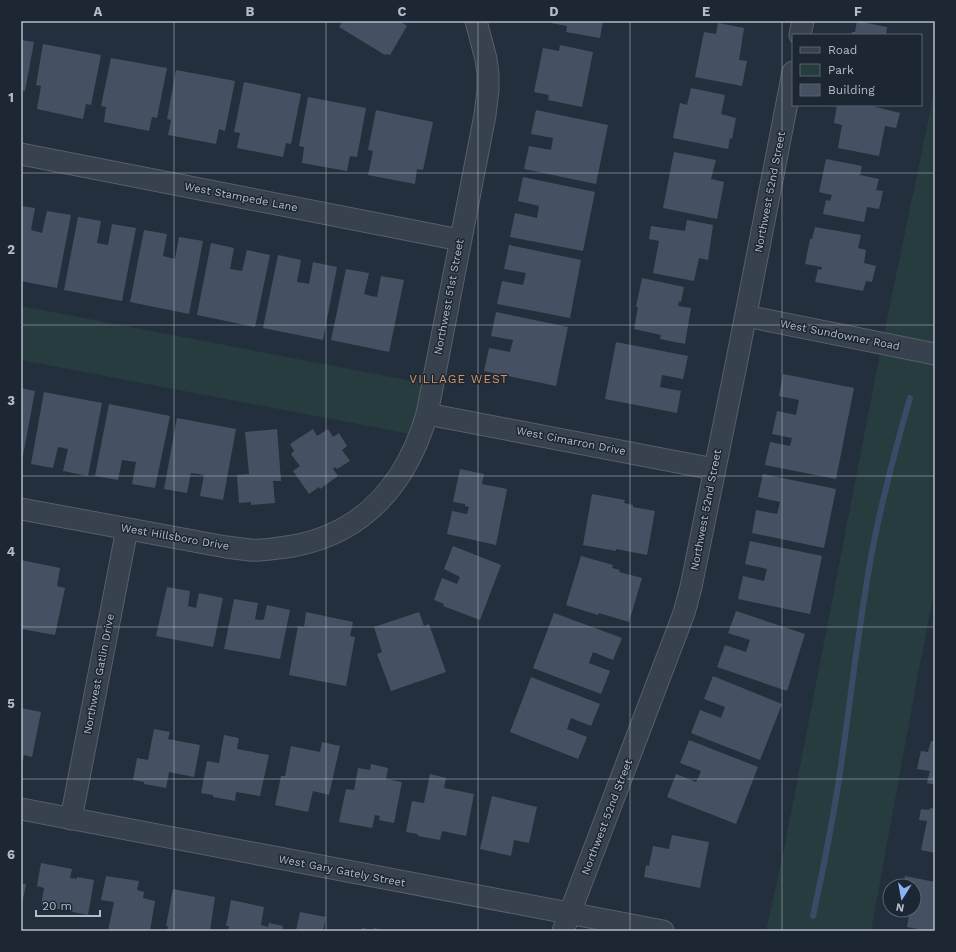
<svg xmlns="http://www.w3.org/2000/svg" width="956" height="952" font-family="'Work Sans',sans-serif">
<rect width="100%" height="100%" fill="#242f3e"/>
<!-- green -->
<g fill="#263c3f">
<path d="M935,88V587L919,669L871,931H766L784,849L882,343Z"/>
<path d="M21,306L433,385L421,436L21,360Z"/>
</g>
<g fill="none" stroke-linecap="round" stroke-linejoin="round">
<!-- stream -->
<path stroke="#394c67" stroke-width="6" d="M813,916C823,870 832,825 839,779C850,705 858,630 871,557C881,503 895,450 910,398"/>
</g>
<!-- building -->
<g fill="#455162">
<path d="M343,21H402L401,22L407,26L390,55L387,54L385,55L339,27Z"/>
<path d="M551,21H603L600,38L566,32L567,26L551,23Z"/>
<path d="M857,21L887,27L886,35H851L852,32H855Z"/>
<path d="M718,23L744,28L739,60L747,61L742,86L695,77L704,32L716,34Z"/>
<path d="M21,40L34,42L25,91H21Z"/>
<path d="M43,44L101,55L91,105L86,104L83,119L37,109L41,86L36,85Z"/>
<path d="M560,45L593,52L582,107L548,100L549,95L534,92L543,48L559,51Z"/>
<path d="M111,58L167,68L157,118L152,117L149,131L104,122L106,107L101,106Z"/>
<path d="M176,70L235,81L225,131L219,129L216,144L168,135L171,120L167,119Z"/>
<path d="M244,82L301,94L291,144L286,143L283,157L237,148L240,133L234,132Z"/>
<path d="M691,88L725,95L721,114L736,118L732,139L730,138L728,149L673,138L680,103L687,105Z"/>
<path d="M308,97L366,108L357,157L350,156L347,171L302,163L304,147L299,146Z"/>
<path d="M837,105H872V106L900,113L896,128L885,126L879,156L838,148L842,125L834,123Z"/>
<path d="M376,110L433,122L423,170L417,169L415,184L368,175L373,151L368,150Z"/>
<path d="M536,110L608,125L596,184L524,169L529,146L551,150L553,138L531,134Z"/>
<path d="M674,152L716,160L711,179L724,182L717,219L663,208Z"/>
<path d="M826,159L862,166L860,175L879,179L876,190L883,191L879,209L867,207L864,222L823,214L826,200L830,201L832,195L819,192Z"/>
<path d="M523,177L595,192L583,251L510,237L515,213L537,218L539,206L518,201Z"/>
<path d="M21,206L35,208L31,230L42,233L47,211L71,215L57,288L21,281Z"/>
<path d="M78,217L101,221L97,243L108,245L112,224L136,228L122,301L64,290Z"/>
<path d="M687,220L713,225L708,260L699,258L694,281L653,273L659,241L649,239L651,226L685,231Z"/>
<path d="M815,227L861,235L858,248L866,250L864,263L876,266L872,282L866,281L863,291L815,282L818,269L821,270L822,267L805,264L810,239H812Z"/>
<path d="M144,230L167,234L163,256L175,259L179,237L203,241L189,314L130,302Z"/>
<path d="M211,243L234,248L230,269L242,271L247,250L270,255L255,327L197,315Z"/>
<path d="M509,245L581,260L570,318L497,304L502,281L523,285L526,273L504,269Z"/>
<path d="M278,255L301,260L297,282L304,283L309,284L313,262L337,267L323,340L263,328Z"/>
<path d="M346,269L369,273L364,294L371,296L377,297L381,276L404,280L389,352L331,340Z"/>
<path d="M642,278L684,287L681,302L679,301L678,306L691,308L685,344L660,339L661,335L634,329L638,307H636Z"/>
<path d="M496,312L568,327L556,386L484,371L489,348L510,352L513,340L491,336Z"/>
<path d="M616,342L688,356L683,379L662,375L660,387L681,391L677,413L605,399Z"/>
<path d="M783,374L854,388L836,479L765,465L770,442L790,446L792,438L772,434L777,411L796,415L799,400L779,396Z"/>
<path d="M21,388L35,391L22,461H21Z"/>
<path d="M44,392L102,403L88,476L63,471L68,449L58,447L53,468L31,464Z"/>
<path d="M109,404L170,416L155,488L132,484L136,462L122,460L118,480L95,476Z"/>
<path d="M177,418L236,429L223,500L200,496L204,475L199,474L191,473L187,493L164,489Z"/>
<path d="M277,429L281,481H273L275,503L251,505V502L239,503L237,475L249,474L245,432Z"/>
<path d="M313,429L317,436L328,429L333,437L339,433L347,446L342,450L350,461L337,469L335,467L333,469L338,476L320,489L319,487L309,494L293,471L300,466L291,454L294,451L290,444Z"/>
<path d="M460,469L484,474L482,484L507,489L496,545L447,534L452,511L467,514L469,507L465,506V504L453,502Z"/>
<path d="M763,474L836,489L824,548L752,533L756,510L777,514L779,507L780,502L758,497Z"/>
<path d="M592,494L625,500L624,503L633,505V507L655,511L647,555L616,549V551L583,545Z"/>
<path d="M750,541L822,556L810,614L738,599L743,576L764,581L767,569L745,564Z"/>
<path d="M453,546L501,565L480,620L443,606L444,604L434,600L442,578L457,584L460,577L444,569Z"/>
<path d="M581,556L613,565L612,568L620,570L619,572L642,578L629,622L599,613L598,615L566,605Z"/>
<path d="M21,560L60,568L57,586L65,588L55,635L21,629Z"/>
<path d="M167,587L190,591L188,606L196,608L199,593L223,598L213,647L156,636Z"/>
<path d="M234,599L258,603L255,619L259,620H263L264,619L267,605L290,610L280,659L224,649Z"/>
<path d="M736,611L805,634L787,691L717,667L725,645L746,652L750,640L728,633Z"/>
<path d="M306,612L353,622L350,636L355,637L346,686L289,675L298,626L304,627Z"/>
<path d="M419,612L424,626L429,624L446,672L391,691L377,654L382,652L374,627Z"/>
<path d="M554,613L622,638L613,660L593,652L589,663L610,671L601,694L533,668Z"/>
<path d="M713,676L782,704L760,760L691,733L700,710L721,718L725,707L704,699Z"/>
<path d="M531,677L600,704L591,726L571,718L567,729L587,737L578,759L510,732Z"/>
<path d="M21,708L41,712L32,757L24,755L23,761H21Z"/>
<path d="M154,729L170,732L168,739L200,745L194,777L169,772L166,788L144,784V782L133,780L137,758L148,760Z"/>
<path d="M224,735L239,738L237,749L269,755L260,796L236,792L235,801L213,797V795L201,793L207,761L219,763Z"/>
<path d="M689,740L758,767L736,824L667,797L676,774L696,782L699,776L701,771L680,763Z"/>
<path d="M931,741H935V785L927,783L930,771L917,769L921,751L928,752Z"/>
<path d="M322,742L340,746L329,795L313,791L308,812L275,805L281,776H285L291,746L320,752Z"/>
<path d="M371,764L388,768L386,779L402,782L394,823L379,820L380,816L375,815L372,828L339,822L346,789L354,790L358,768L370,770Z"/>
<path d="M430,774L446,778L444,788L474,794L466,836L442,831L440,840L418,836V834L406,832L412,801L424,803Z"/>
<path d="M492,796L537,807L529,843L514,840L511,856L480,849Z"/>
<path d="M930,808L935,809V853L921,850L927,821L919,820L921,809L929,810Z"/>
<path d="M672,835L709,842L700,888L644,877L646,865L649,866L653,846L669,849Z"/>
<path d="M41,863L72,869L70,878L77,879V877L94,880L88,915L53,908L51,910L44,908L41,905L44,888L37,886Z"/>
<path d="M106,876L139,881L137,890L144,892L143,898L155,901L150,931H108L114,902L101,900Z"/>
<path d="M905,876L935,882V931H928L907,927L910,910H914V886H903Z"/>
<path d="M21,884H26L22,904H21Z"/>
<path d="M173,889L215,897L210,931L184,930V931H167L168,926H166Z"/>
<path d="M231,900L264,907L261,925L268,927L269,923L283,926L282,931H228L229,926H226Z"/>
<path d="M300,912L326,917L323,931H296Z"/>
<path d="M362,928L373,930L374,928L387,931H361Z"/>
</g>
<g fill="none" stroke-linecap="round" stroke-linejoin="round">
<defs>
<g id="street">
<path d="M800,35L803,21"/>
<path d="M21,154L460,240"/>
<path d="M746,316L935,354"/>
<path d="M427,414L714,469"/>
<path d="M21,509L226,547C234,548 242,549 250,550C264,551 279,548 293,546C365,533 407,482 427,414L485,115L488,90V74L486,59L476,21"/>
<path d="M21,809L663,931"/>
<path d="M71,819L127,529"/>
<path d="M563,931L684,613L691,587L737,360L793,72"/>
</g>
</defs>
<!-- street casing -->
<use href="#street" stroke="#565f6c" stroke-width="23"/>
<!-- street -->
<use href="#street" stroke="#38414e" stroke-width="21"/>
</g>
<!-- grid -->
<path fill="none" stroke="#b4bcc9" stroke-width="1" stroke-opacity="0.55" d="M174,21V931M326,21V931M478,21V931M630,21V931M782,21V931M21,173H935M21,325H935M21,476H935M21,627H935M21,779H935"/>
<g text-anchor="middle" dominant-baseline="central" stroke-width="3" stroke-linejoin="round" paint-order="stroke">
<!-- street labels -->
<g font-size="11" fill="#b4bcc9" stroke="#1d2633">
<text transform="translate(770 192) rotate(-79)">Northwest 52nd Street</text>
<text transform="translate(241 197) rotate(11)">West Stampede Lane</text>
<text transform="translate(449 297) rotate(-79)">Northwest 51st Street</text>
<text transform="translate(840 335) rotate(11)">West Sundowner Road</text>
<text transform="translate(571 441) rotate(11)">West Cimarron Drive</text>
<text transform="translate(706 510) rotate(-79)">Northwest 52nd Street</text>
<text transform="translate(175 537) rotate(10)">West Hillsboro Drive</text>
<text transform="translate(99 674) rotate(-79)">Northwest Gatlin Drive</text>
<text transform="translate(607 817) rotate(-69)">Northwest 52nd Street</text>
<text transform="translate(342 871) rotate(11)">West Gary Gately Street</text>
</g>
<!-- neighbourhood labels -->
<g font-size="12" letter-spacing="1" fill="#d59563" stroke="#1d2633">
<text x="459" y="379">VILLAGE WEST</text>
</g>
</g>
<!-- border -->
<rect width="956" height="952" fill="none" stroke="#1d2633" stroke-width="44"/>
<!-- legend -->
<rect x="792" y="34" width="130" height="72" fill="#1d2633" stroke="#59626f"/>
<rect x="800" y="47" width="20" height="6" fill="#38414e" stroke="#59626f"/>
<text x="828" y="54" font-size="12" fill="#b4bcc9">Road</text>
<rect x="800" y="64" width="20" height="12" fill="#263c3f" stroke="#59626f"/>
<text x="828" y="74" font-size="12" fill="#b4bcc9">Park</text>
<rect x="800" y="84" width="20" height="12" fill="#455162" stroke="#59626f"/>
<text x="828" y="94" font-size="12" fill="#b4bcc9">Building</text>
<!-- north arrow -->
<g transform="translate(902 898) rotate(191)"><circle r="19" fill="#1d2633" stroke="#59626f"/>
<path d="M0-3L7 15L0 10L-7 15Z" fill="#8ab4f8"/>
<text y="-6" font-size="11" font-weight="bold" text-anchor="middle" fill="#b4bcc9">N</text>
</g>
<!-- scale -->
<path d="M36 910v6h64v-6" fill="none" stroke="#b4bcc9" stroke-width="2"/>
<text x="42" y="910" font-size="12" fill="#b4bcc9" stroke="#1d2633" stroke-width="3" paint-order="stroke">20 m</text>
<rect x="22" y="22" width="912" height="908" fill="none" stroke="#b4bcc9" stroke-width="1.5"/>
<g font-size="13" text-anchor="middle" font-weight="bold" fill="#b4bcc9">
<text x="98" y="16">A</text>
<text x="250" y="16">B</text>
<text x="402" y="16">C</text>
<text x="554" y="16">D</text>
<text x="706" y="16">E</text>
<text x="858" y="16">F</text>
<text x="11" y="102">1</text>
<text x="11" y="254">2</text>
<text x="11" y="405">3</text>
<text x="11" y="556">4</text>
<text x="11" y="708">5</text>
<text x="11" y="859">6</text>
</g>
</svg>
